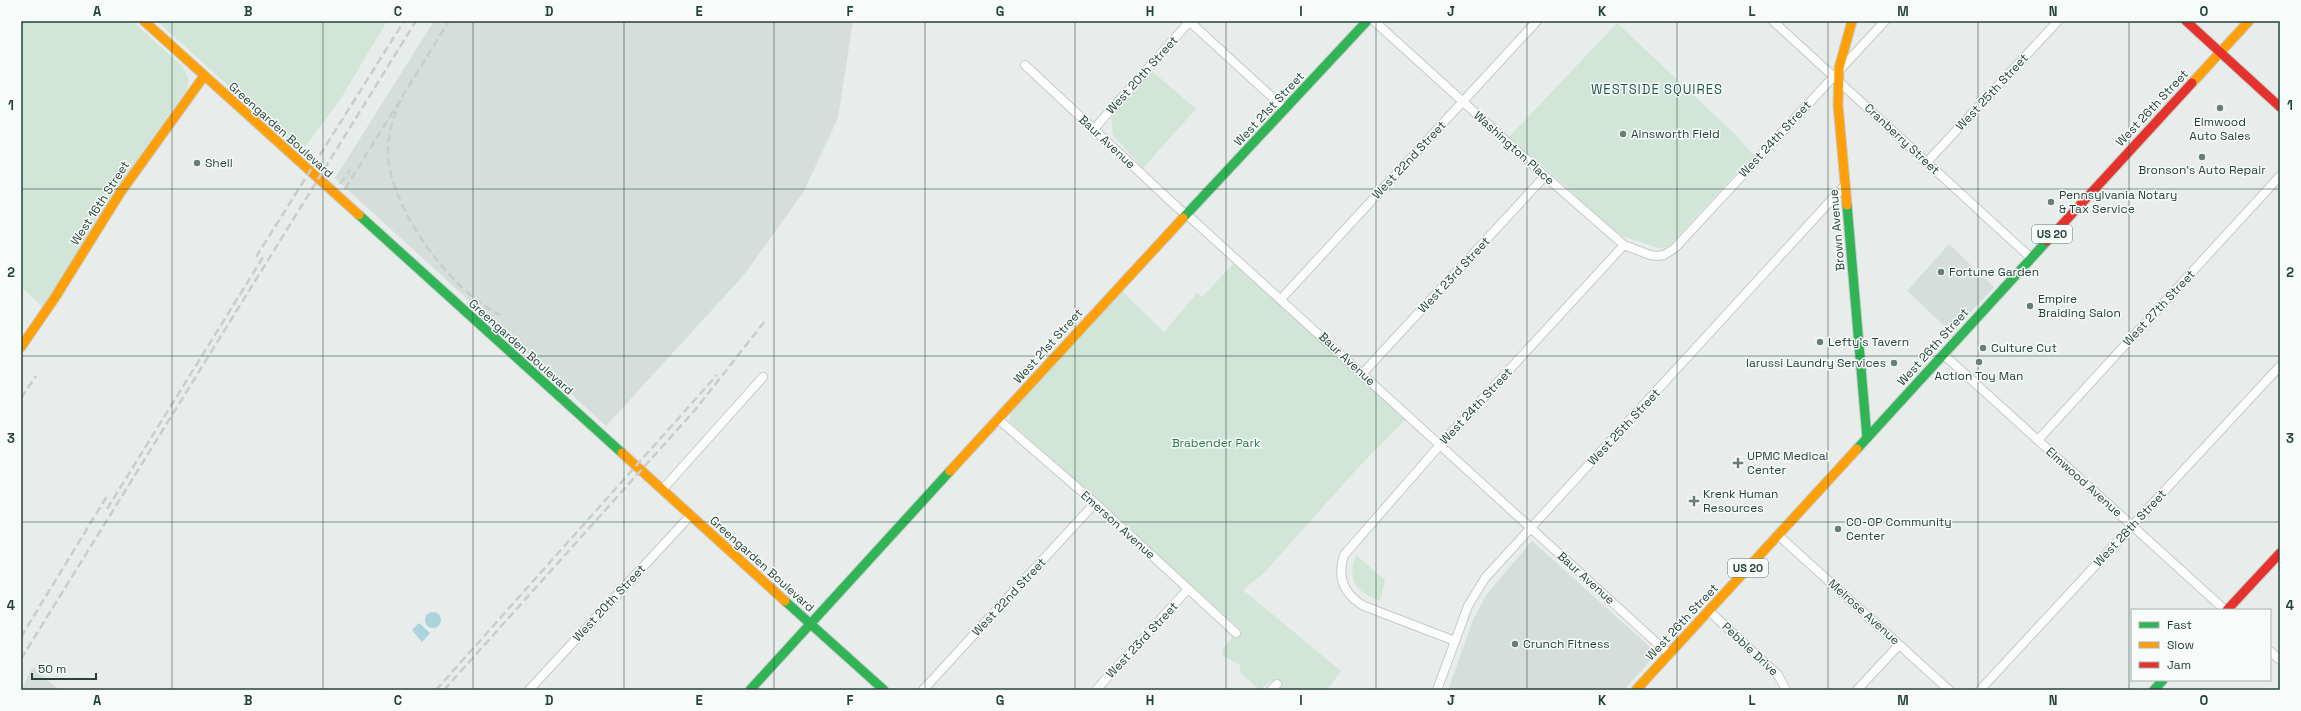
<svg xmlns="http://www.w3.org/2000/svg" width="2301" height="711" font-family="'Space Grotesk',sans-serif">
<rect width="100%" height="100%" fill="#e8edeb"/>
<!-- built -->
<g fill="#d6dedb">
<path d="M434,21H853L838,118L803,193L743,276L606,426L335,178Z"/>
<path d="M1949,244L1994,287L1952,333L1907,291Z"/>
<path d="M1532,541L1657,653L1624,690H1448L1473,620L1486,595Z"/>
<path d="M33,667L59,690H21Z"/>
</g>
<!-- green -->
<g fill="#d1e6d8">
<path d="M21,21H132L183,67L189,80L187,89L123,179L43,307L21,287Z"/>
<path d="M157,21H387L340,100L301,152Z"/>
<path d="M1617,23L1737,136L1753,155L1670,245L1661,249L1622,236L1602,221L1566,186L1509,137Z"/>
<path d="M1152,71L1196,109L1143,168L1113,135L1111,118Z"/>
<path d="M1234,263L1314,332L1405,420L1356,470L1264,573L1243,590L1341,671L1327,690H1277V684L1272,680L1260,690L1240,673V665L1222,655L1223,649L1239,628L1009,421L1010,413L1122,291L1164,332L1197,293L1202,297Z"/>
<path d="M1356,555L1385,580L1380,601C1356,592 1346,580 1356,555Z"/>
</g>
<!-- water -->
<g fill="#a9d4db">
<circle cx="433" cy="620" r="8"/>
<path d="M419,623L430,633L422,642L412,630Z"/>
</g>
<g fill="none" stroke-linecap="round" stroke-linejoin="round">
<defs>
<g id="street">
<path d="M1374,21L1545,176L1624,245L1650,255L1657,256L1664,255L1675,248L1885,21"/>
<path d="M1773,21L2031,258"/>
<path d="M1190,22L1285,109"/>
<path d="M1025,65L1178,208L1193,220L1669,654"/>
<path d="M1094,129L1190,21"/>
<path d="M1927,162L2058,21"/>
<path d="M1281,299L1537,21"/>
<path d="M1943,354L2225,610"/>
<path d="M1362,374L1545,176"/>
<path d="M998,419L1095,503L1236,633"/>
<path d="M2038,440L2280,176"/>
<path d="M662,490L763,377"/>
<path d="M1778,535L1949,690"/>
<path d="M1709,611L1778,675L1786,690"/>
<path d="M1455,641L1364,606C1343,594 1337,577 1344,555L1440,445L1624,245"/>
<path d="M2270,651L2280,660"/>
<path d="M529,690L690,516"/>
<path d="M923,690L1095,503"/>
<path d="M1096,690L1188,589"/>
<path d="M1271,690L1277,684"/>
<path d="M1437,690L1468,606L1485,578L1845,185"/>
<path d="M1857,690L1899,645"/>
<path d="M1980,690L2280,366"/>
</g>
<g id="fast">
<path d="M1847,205L1867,438"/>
<path d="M359,215L622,453"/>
<path d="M1183,218L1367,21"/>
<path d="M1857,449L2047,241"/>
<path d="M785,601L884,690"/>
<path d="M750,690L950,471"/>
<path d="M2154,690L2163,680"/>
</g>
<g id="slow">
<path d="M144,21L359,215"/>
<path d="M2192,83L2249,21"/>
<path d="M1847,205L1838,105L1839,68L1852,21"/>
<path d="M21,347L54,299L120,193L204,76"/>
<path d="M622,453L785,601"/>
<path d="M950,471L1183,218"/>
<path d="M1636,690L1857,449"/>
</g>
<g id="jam">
<path d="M2186,21L2280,107"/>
<path d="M2047,241L2192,83"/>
<path d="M2227,610L2280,553"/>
</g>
</defs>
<!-- street casing -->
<use href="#street" stroke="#c5cac8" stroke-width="10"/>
<!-- fast casing -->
<use href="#fast" stroke="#c3cbc8" stroke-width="11"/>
<!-- slow casing -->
<use href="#slow" stroke="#c3cbc8" stroke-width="11"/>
<!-- jam casing -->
<use href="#jam" stroke="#c3cbc8" stroke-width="11"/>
<!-- street -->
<use href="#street" stroke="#fcfcfc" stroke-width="8"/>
<!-- fast -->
<use href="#fast" stroke="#30b455" stroke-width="9"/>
<!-- slow -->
<use href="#slow" stroke="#ff9f0a" stroke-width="9"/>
<!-- jam -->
<use href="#jam" stroke="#e5322d" stroke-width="9"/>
<!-- rail -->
<g stroke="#c9cdcc" stroke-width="2.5" stroke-dasharray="8 4" stroke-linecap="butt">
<path d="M400,100C392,121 385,142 389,165C398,218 452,291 500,315"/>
<path d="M340,184L350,170"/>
<path d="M345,189L449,21"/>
<path d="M256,257L404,21"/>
<path d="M21,398L36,376"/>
<path d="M107,509L265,254"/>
<path d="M21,637L107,496"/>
<path d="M21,659L416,21"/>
<path d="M436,690L717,375"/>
<path d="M444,690L695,410L765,321"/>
</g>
</g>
<!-- grid -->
<path fill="none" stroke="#24423a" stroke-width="1" stroke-opacity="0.55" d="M172,21V690M323,21V690M473,21V690M624,21V690M774,21V690M925,21V690M1075,21V690M1226,21V690M1376,21V690M1527,21V690M1677,21V690M1828,21V690M1978,21V690M2129,21V690M21,189H2280M21,356H2280M21,522H2280"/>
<!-- markers -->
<g fill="#697e78" stroke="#f7fbf9" stroke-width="1.5">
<circle cx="2220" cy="108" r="4"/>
<circle cx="1623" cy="134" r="4"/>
<circle cx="2202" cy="157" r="4"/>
<circle cx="197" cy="163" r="4"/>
<circle cx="2051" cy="202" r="4"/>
<circle cx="1941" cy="272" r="4"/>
<circle cx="2030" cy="306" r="4"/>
<circle cx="1820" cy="342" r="4"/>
<circle cx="1983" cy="348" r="4"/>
<circle cx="1979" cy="362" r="4"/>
<circle cx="1894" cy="363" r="4"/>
<path d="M1736 457h4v4h4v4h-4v4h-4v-4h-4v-4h4z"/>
<path d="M1692 495h4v4h4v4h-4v4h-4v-4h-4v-4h4z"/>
<circle cx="1838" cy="529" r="4"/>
<circle cx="1515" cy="644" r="4"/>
</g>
<g text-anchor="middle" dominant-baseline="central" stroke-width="3" stroke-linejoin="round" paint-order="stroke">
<!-- shield labels -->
<g fill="#f7fbf9" stroke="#637a73" stroke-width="1">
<rect x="2032" y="225" width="40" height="18" rx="3"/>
<rect x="1728" y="559" width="40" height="18" rx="3"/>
</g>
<g font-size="11" font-weight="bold" fill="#24423a">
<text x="2052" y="234">US 20</text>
<text x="1748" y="568">US 20</text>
</g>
<!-- street labels -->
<g font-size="12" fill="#24423a" stroke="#f7fbf9">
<text transform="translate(1142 75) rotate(-48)">West 20th Street</text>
<text transform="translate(1992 92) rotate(-47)">West 25th Street</text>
<text transform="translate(2152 108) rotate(-47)">West 26th Street</text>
<text transform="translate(1269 109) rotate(-47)">West 21st Street</text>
<text transform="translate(281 130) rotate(42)">Greengarden Boulevard</text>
<text transform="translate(1775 139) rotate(-47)">West 24th Street</text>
<text transform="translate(1902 139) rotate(43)">Cranberry Street</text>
<text transform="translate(1107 142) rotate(43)">Baur Avenue</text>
<text transform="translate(1514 148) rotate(42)">Washington Place</text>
<text transform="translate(1409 160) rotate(-47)">West 22nd Street</text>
<text transform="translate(100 203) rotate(-57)">West 16th Street</text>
<text transform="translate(1837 230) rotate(-95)">Brown Avenue</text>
<text transform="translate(1454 275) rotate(-47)">West 23rd Street</text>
<text transform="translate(2159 308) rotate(-47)">West 27th Street</text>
<text transform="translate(1048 346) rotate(-48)">West 21st Street</text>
<text transform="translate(521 347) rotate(42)">Greengarden Boulevard</text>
<text transform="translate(1933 347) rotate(-48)">West 26th Street</text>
<text transform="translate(1347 359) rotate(43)">Baur Avenue</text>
<text transform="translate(1476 406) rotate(-47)">West 24th Street</text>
<text transform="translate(1624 427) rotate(-47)">West 25th Street</text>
<text transform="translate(2084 482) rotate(42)">Elmwood Avenue</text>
<text transform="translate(1118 525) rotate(42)">Emerson Avenue</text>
<text transform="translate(2130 528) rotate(-47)">West 28th Street</text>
<text transform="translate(762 564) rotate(42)">Greengarden Boulevard</text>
<text transform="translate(1586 578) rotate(42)">Baur Avenue</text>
<text transform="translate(1009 597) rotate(-47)">West 22nd Street</text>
<text transform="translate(609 603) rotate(-47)">West 20th Street</text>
<text transform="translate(1864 612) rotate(42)">Melrose Avenue</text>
<text transform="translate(1682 622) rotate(-47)">West 26th Street</text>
<text transform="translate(1142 640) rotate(-47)">West 23rd Street</text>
<text transform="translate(1750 649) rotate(43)">Pebble Drive</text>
</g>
<!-- poi labels -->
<g font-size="12" fill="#24423a" stroke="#f7fbf9" text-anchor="start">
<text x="2220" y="122" text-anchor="middle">Elmwood<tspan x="2220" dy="14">Auto Sales</tspan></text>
<text x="1631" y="134">Ainsworth Field</text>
<text x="205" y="163">Shell</text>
<text x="2202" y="170" text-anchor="middle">Bronson's Auto Repair</text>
<text x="2059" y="195">Pennsylvania Notary<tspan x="2059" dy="14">&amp; Tax Service</tspan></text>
<text x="1949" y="272">Fortune Garden</text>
<text x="2038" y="299">Empire<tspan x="2038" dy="14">Braiding Salon</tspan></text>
<text x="1828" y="342">Lefty's Tavern</text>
<text x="1991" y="348">Culture Cut</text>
<text x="1886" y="363" text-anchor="end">Iarussi Laundry Services</text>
<text x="1979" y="376" text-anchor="middle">Action Toy Man</text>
<text x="1747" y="456">UPMC Medical<tspan x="1747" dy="14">Center</tspan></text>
<text x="1703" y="494">Krenk Human<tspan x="1703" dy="14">Resources</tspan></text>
<text x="1846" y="522">CO-OP Community<tspan x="1846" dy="14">Center</tspan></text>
<text x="1523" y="644">Crunch Fitness</text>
</g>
<!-- park labels -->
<g font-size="12" fill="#2d7a4b" stroke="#f7fbf9">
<text x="1216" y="443">Brabender Park</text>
</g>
<!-- neighbourhood labels -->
<g font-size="13" letter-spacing="1" fill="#1f5548" stroke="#f7fbf9">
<text x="1657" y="89">WESTSIDE SQUIRES</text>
</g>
</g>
<!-- border -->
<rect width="2301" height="711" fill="none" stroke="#f7fbf9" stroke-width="44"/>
<!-- legend -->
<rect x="2131" y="609" width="140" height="72" fill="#f7fbf9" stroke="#a3b1ad"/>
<rect x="2139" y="622" width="20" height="6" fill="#30b455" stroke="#a3b1ad"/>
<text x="2167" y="629" font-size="12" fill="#24423a">Fast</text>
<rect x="2139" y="642" width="20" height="6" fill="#ff9f0a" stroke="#a3b1ad"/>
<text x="2167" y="649" font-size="12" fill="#24423a">Slow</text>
<rect x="2139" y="662" width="20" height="6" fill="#e5322d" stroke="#a3b1ad"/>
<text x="2167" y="669" font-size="12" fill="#24423a">Jam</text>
<!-- scale -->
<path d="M32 673v6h64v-6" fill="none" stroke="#24423a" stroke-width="2"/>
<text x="38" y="673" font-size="12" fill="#24423a" stroke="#f7fbf9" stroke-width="3" paint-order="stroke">50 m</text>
<rect x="22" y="22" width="2257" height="667" fill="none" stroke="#24423a" stroke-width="1.5"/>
<g font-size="13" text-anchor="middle" font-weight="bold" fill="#24423a">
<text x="97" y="16">A</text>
<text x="248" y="16">B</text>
<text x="398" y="16">C</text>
<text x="549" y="16">D</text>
<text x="699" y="16">E</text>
<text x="850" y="16">F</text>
<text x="1000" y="16">G</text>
<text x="1150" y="16">H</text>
<text x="1301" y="16">I</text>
<text x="1451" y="16">J</text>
<text x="1602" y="16">K</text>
<text x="1752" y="16">L</text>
<text x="1903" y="16">M</text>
<text x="2053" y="16">N</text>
<text x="2204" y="16">O</text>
<text x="11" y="110">1</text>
<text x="2290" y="110">1</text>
<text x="11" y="277">2</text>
<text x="2290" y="277">2</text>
<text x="11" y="443">3</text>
<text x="2290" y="443">3</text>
<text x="11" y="610">4</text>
<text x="2290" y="610">4</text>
<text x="97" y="705">A</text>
<text x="248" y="705">B</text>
<text x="398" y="705">C</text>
<text x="549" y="705">D</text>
<text x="699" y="705">E</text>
<text x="850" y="705">F</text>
<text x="1000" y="705">G</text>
<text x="1150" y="705">H</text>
<text x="1301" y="705">I</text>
<text x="1451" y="705">J</text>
<text x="1602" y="705">K</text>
<text x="1752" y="705">L</text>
<text x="1903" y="705">M</text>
<text x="2053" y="705">N</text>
<text x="2204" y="705">O</text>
</g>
</svg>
